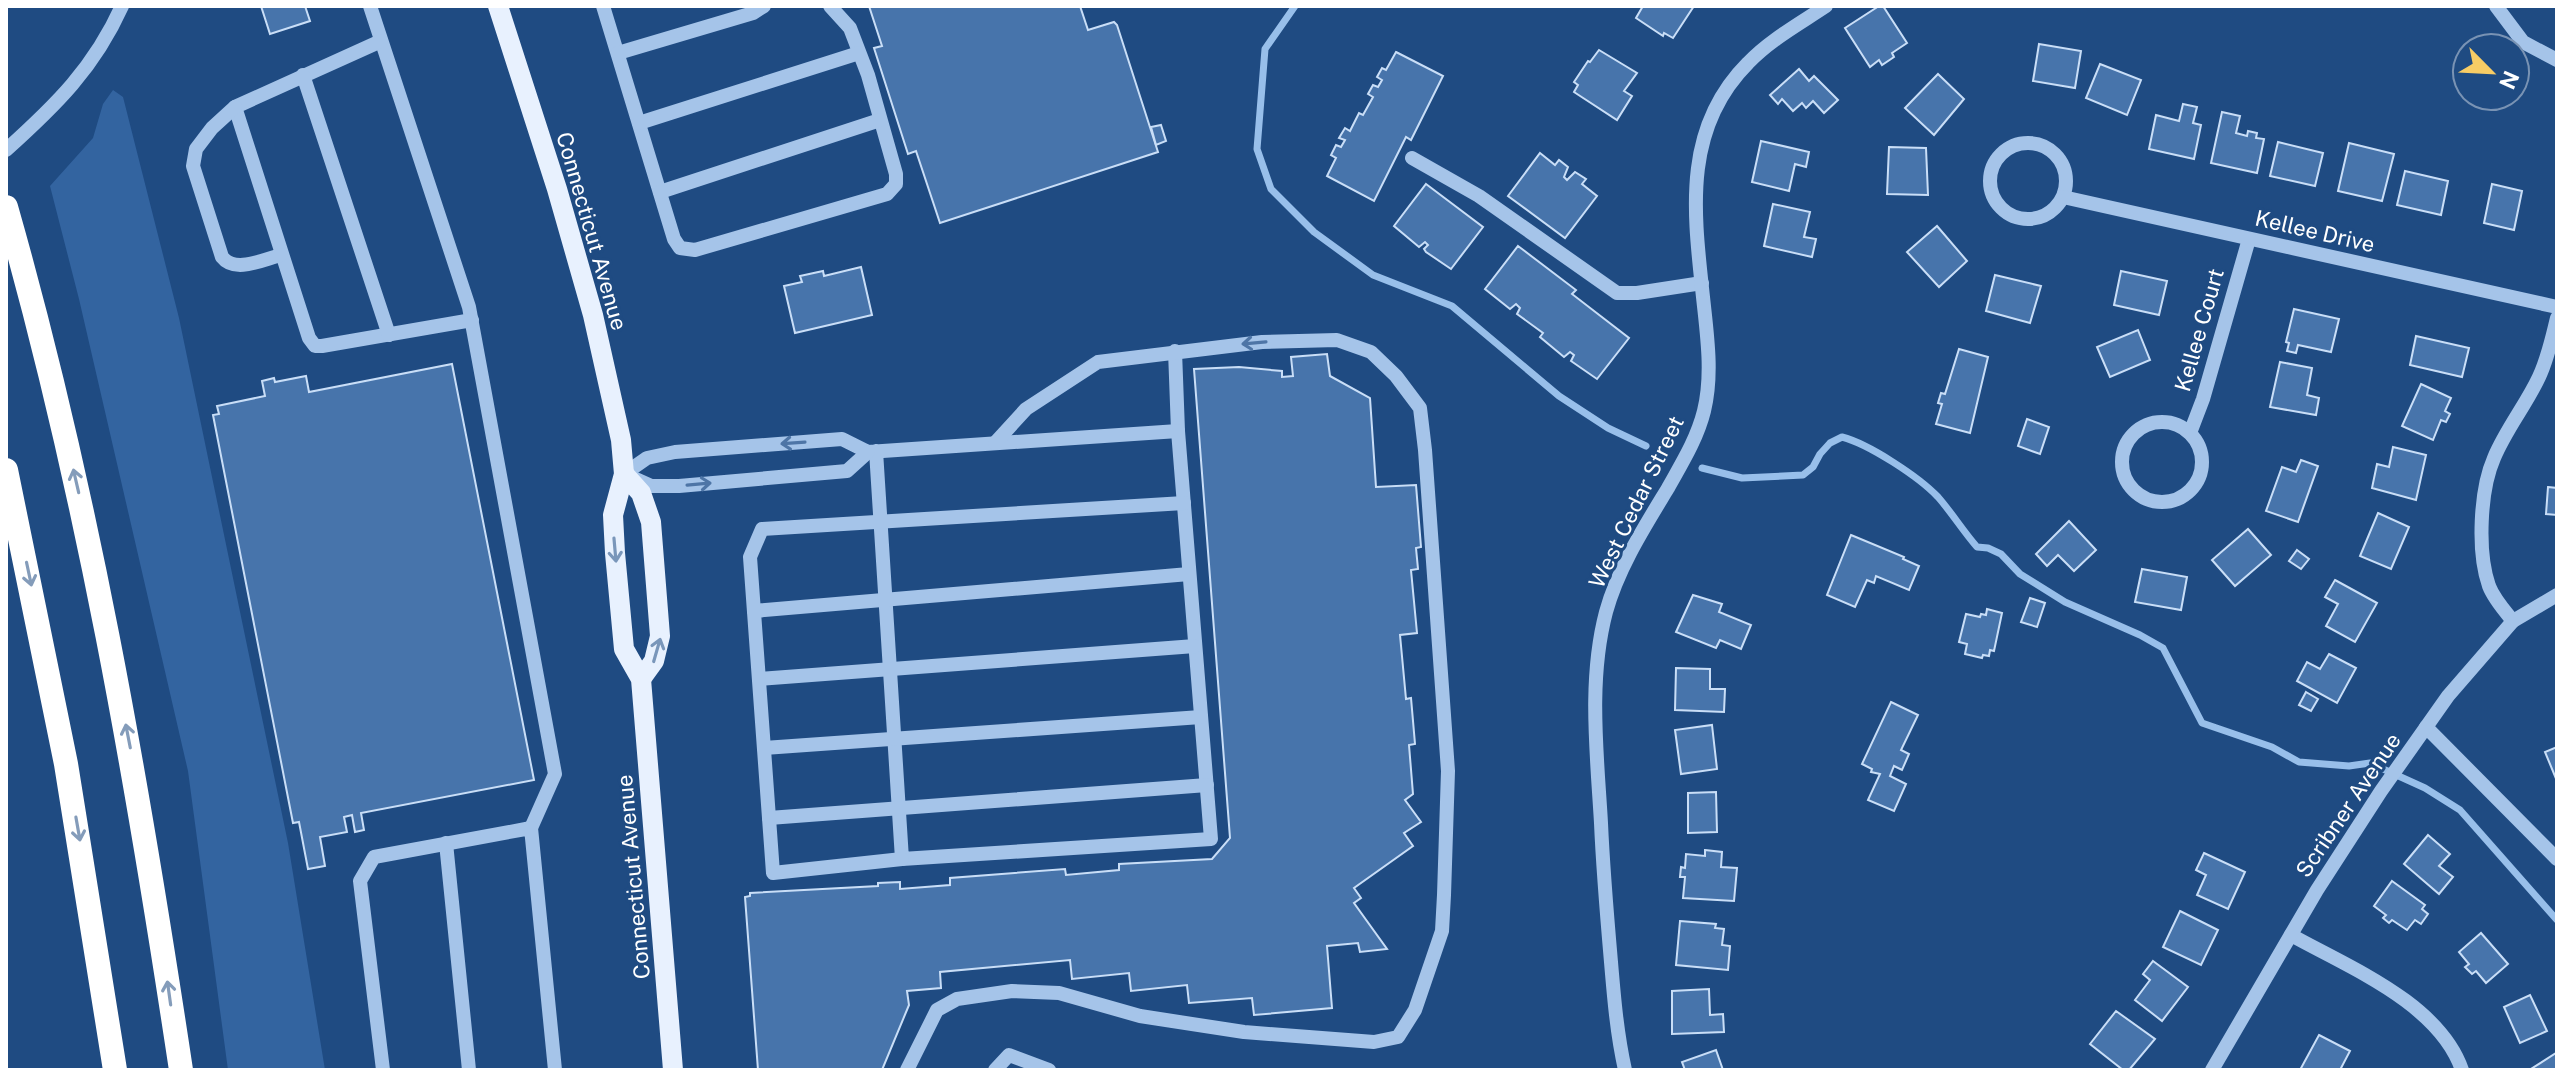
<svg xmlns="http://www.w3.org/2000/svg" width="2563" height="1076" font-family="'Public Sans',sans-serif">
<rect width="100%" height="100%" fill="#1f4b82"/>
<!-- green -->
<path fill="#3364a0" d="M113,90L123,97L179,318L288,843L325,1070H228L188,771L79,299L50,186L93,138L103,104Z"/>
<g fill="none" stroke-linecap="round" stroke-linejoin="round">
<!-- stream -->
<g stroke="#98bfea" stroke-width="7">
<path d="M1295,6L1265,49L1257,149L1271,189L1314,232L1373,275L1452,306L1559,396L1608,428L1646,446"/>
<path d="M1702,468L1742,478L1803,475L1813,467L1820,454L1830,443L1842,437C1869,444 1919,477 1938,497C1952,513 1963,531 1977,547L1988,548L2001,554L2020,574L2065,602L2140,635L2163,648L2202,723L2272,747L2299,762L2349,766L2370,763L2425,788L2460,810L2557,920"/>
</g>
</g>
<!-- building -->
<g fill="#4774ab" stroke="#c9def7" stroke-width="2">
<path d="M261,6H305L310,21L270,34Z"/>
<path d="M869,6H1080L1088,30L1114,22L1117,25L1158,152L940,223L916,151L908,154L874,48L882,46Z"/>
<path d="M1643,6H1694L1673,38L1664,33L1663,36L1636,18Z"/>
<path d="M1879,6H1883L1907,43L1892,53L1894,57L1882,65L1879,60L1870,67L1845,28Z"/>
<path d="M2039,44L2081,51L2075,88L2033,81Z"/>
<path d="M1599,50L1637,73L1624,91L1632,96L1617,120L1574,92L1578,85L1574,82L1588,61L1590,62Z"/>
<path d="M1396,52L1443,76L1411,140L1406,137L1374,201L1327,176L1336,158L1331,155L1336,145L1341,147L1345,140L1339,138L1345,128L1350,131L1359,113L1363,115L1373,97L1368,94L1373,85L1378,87L1382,80L1377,77L1382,68L1386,70Z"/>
<path d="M2100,64L2141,80L2127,115L2086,98Z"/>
<path d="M1799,69L1809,81L1814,76L1838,100L1824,113L1813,101L1806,108L1802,103L1793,111L1782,99L1778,104L1770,95Z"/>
<path d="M1938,74L1964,99L1934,135L1905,108Z"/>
<path d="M2183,104L2197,107L2193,123L2201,125L2194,159L2149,149L2156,115L2179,121Z"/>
<path d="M2222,112L2240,116L2236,133L2247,136L2248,131L2257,133L2256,138L2264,139L2257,173L2211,163Z"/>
<path d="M1161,125L1166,141L1156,145L1151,127Z"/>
<path d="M1761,141L1809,152L1806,167L1795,164L1789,191L1752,182Z"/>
<path d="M2278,142L2323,153L2315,186L2270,176Z"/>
<path d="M2349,143L2394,154L2382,201L2338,191Z"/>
<path d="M1889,147L1926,148L1928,195L1887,194Z"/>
<path d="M1540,153L1555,165L1559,160L1568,167L1564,177L1567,180L1575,172L1586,179L1582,184L1597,196L1565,238L1508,196Z"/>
<path d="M2405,171L2448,181L2441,215L2397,205Z"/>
<path d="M1426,184L1483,227L1451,269L1426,252L1424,249L1428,245L1425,242L1419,247L1394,226Z"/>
<path d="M2492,184L2522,191L2514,230L2484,223Z"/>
<path d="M1773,204L1810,212L1804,237L1816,239L1812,257L1764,246Z"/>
<path d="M1937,226L1967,261L1939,287L1907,252Z"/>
<path d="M1518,246L1576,290L1572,294L1629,338L1597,379L1571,361L1574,355L1570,352L1564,357L1540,337L1543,333L1517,314L1520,308L1516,304L1510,309L1485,289Z"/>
<path d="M861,267L872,315L795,333L784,286L802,282L800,276L823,271L824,276Z"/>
<path d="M2121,271L2167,281L2159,315L2114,305Z"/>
<path d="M1995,275L2041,286L2030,323L1986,311Z"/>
<path d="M2294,309L2339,319L2331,352L2298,345L2296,353L2287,351L2289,343L2286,342Z"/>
<path d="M2138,330L2150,360L2110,377L2097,347Z"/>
<path d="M2416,336L2469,348L2462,377L2410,365Z"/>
<path d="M1959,349L1988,357L1970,433L1936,424L1942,404L1938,403L1941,393L1945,394Z"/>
<path d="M1327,354L1330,376L1370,398L1376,487L1416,485L1421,547L1416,548L1418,569L1411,570L1417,633L1400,635L1406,699L1411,698L1415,744L1409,745L1413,794L1405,800L1421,822L1404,833L1413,846L1354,888L1361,898L1354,903L1387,949L1360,952L1358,943L1327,946L1332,1008L1254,1015L1252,998L1189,1003L1187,985L1131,991L1129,973L1072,979L1070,960L940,972L941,988L907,991L909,1005L882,1070H758L745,897L750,896V893L878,886V883L900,882V889L950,885V878L1065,869L1066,875L1119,870V864L1212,859L1230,838L1194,369L1239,367L1282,371V377L1293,376L1291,357Z"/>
<path d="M2280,362L2312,368L2307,395L2319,398L2316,415L2270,407Z"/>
<path d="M452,364L534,780L361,813L364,830L355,832L352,815L344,817L347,832L320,837L325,866L308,869L299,822L293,823L213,415L219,414L217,406L265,396L262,381L274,378L275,382L306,376L309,392Z"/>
<path d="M2421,384L2451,398L2445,411L2450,414L2446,422L2441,420L2433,440L2402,426Z"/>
<path d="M2027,419L2049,427L2040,454L2018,446Z"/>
<path d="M2393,447L2426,455L2416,500L2372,488L2377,464L2389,467Z"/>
<path d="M2301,460L2318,466L2298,522L2266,511L2282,467L2296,472Z"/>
<path d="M2548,487L2557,488V515L2546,514Z"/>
<path d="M2378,513L2409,527L2391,569L2360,556Z"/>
<path d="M2069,521L2096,550L2074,571L2058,555L2047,566L2036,554Z"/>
<path d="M2248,529L2271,555L2235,586L2212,560Z"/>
<path d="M1851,535L1904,557L1903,559L1919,566L1909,590L1876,576L1874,583L1867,580L1855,607L1827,595Z"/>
<path d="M2297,550L2309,559L2301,569L2289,561Z"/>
<path d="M2142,569L2187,577L2181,610L2135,602Z"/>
<path d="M2335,580L2377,603L2355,642L2326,626L2338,604L2325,597Z"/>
<path d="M1693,595L1722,604L1719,612L1751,625L1741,649L1720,640L1716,648L1676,632Z"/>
<path d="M2030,598L2045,603L2037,627L2021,622Z"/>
<path d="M1987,609L2002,613L1994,651L1990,650L1989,656L1983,655L1982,658L1965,654L1967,644L1959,642L1966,614L1980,617L1981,614L1986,615Z"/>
<path d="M2329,654L2356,668L2337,703L2297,681L2307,662L2320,669Z"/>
<path d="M1676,668L1710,669V689H1725L1724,712L1675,710Z"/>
<path d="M2306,692L2318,699L2311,711L2299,705Z"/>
<path d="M1891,702L1918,715L1901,750L1909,754L1902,770L1894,766L1890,776L1906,784L1894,811L1868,800L1880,774L1871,772L1872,769L1862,764Z"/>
<path d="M1712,725L1717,769L1681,774L1675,730Z"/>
<path d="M2557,747V781L2545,752Z"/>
<path d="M1716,792L1717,832L1688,833V793Z"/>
<path d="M2428,835L2450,854L2439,866L2453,877L2439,894L2404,864Z"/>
<path d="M1705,850L1722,852L1721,867L1737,868L1734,901L1683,898L1685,877H1680L1681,867L1685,868L1686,854L1705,856Z"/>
<path d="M2204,853L2245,872L2228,909L2197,895L2206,875L2196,870Z"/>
<path d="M2392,881L2425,905L2422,909L2428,914L2421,924L2415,920L2407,930L2392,920L2389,923L2383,918L2386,915L2374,906Z"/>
<path d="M2180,911L2218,930L2201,965L2163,947Z"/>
<path d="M1680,921L1716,924L1715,928L1724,929L1722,945L1730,946L1728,970L1676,965Z"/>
<path d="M2481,933L2508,964L2486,983L2476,971L2472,974L2465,967L2469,964L2459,952Z"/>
<path d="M2153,961L2188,987L2162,1021L2135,1000L2150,980L2143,974Z"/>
<path d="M1709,989L1710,1015L1723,1014L1724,1032L1672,1034V991Z"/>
<path d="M2530,995L2547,1031L2520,1043L2504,1007Z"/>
<path d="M2116,1011L2155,1039L2129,1070H2123L2090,1044Z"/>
<path d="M2319,1035L2350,1051L2340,1070H2300Z"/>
<path d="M1716,1050L1723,1070H1685L1682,1062Z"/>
<path d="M2556,1053L2557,1070H2532L2531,1069Z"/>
</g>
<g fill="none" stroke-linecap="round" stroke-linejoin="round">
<!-- minor -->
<g stroke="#a5c4e9" stroke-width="14">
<path d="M370,6L469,307L555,774L531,828"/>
<path d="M603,6L674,239L680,248L695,250L887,194L896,184V174L868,75L850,28L830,6"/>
<path d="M2496,6L2523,42L2557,60"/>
<path d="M381,41L235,107L309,338L315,346H322L472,320"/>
<path d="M618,53L753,13L764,6"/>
<path d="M303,75L389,335"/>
<path d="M235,107L212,128L196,149L193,166L222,257C235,274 264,259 281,255"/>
<path d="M639,123L859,53"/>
<circle cx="2028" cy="181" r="38"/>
<path d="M6,150C56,105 94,68 122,6"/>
<path d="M1412,158L1479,196L1617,293H1637L1702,283"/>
<path d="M660,192L880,120"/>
<path d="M2063,197L2557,307"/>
<path d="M1175,351L1178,431"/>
<circle cx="2162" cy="462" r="40"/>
<path d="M2190,433L2203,399L2249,239"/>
<path d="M624,474L647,458L675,452L842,439L868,452L1178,431L1211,839L902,859L876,451"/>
<path d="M631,477L651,486H679L847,471L868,452"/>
<path d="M754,611L1189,574"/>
<path d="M2513,621C2504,610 2494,599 2489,586C2477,552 2480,490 2494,458C2506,429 2526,405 2539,377C2548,358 2552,338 2557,318"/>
<path d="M759,679L1195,646"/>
<path d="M2426,727L2557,859"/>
<path d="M764,748L1201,717"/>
<path d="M769,818L1207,785"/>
<path d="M446,843L469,1070"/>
<path d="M902,859L773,873L750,557L762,529L1184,503"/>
<path d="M2291,935C2348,967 2439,1003 2462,1070"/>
<path d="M383,1070L360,881L374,857L531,828L555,1070"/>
<path d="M907,1070L937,1010L957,999L1012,991L1059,993L1140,1016L1244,1032L1374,1042L1398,1037L1415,1010L1442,931L1444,895L1448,771L1425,450L1420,408L1396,376L1371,352L1337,340L1262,342L1098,362L1026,409L995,443"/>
<path d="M995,1070L1009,1055L1049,1070"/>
<path d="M1625,1070C1617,1034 1614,998 1611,962C1607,916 1603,870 1601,823C1597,754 1588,680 1606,612C1618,568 1645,526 1668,488C1682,463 1697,439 1704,411C1713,374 1707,335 1703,297C1694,213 1682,129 1748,63C1770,40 1799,24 1826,6"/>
<path d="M2212,1070L2317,890L2381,791L2448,696L2513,621L2557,595"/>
</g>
<!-- major -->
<g stroke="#e8f1fe" stroke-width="20">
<path d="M498,6L557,189L593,315L621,440L624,474L613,515L615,553L624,649L641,679L673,1070"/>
<path d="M624,474L641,493L651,522L660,636L654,661L641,679"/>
</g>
<!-- highway -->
<g stroke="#fff" stroke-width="24">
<path d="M6,207C87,491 137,778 181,1070"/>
<path d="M6,470L66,764L115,1070"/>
</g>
</g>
<!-- one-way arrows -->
<defs><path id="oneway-shaft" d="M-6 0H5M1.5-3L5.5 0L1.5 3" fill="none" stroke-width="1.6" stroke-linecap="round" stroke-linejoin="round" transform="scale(2)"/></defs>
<g stroke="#4e75a6">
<use href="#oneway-shaft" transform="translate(1254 343) rotate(175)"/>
<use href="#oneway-shaft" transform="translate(793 443) rotate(176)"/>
<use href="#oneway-shaft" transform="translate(699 484) rotate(-5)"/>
</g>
<g stroke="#849cba">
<use href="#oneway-shaft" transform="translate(76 481) rotate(-103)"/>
<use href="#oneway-shaft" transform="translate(29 574) rotate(78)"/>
<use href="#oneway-shaft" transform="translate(128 736) rotate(-101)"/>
<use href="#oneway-shaft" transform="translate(78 829) rotate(80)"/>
<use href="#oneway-shaft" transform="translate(169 993) rotate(-98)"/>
</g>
<g stroke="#7996ba">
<use href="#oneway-shaft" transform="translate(615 550) rotate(85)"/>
<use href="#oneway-shaft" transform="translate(657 650) rotate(-74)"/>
</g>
<g text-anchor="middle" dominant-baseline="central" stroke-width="6" stroke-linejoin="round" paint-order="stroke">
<!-- street labels -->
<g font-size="22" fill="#fff" stroke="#1f4b82">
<text transform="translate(592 231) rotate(74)">Connecticut Avenue</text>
<text transform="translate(2315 231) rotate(13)">Kellee Drive</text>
<text transform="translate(2199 330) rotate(-74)">Kellee Court</text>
<text transform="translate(1636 502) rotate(-64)">West Cedar Street</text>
<text transform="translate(2348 805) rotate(-56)">Scribner Avenue</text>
<text transform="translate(633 877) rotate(-95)">Connecticut Avenue</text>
</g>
</g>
<!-- border -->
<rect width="2563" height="1076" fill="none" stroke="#ffffff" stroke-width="16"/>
<!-- north arrow -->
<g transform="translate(2491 72) rotate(114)"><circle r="38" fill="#1f4b82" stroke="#7993b4" stroke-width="2"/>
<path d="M0-6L14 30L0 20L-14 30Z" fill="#f7cc65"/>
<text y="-12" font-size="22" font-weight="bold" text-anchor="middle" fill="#ffffff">N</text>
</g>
</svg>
